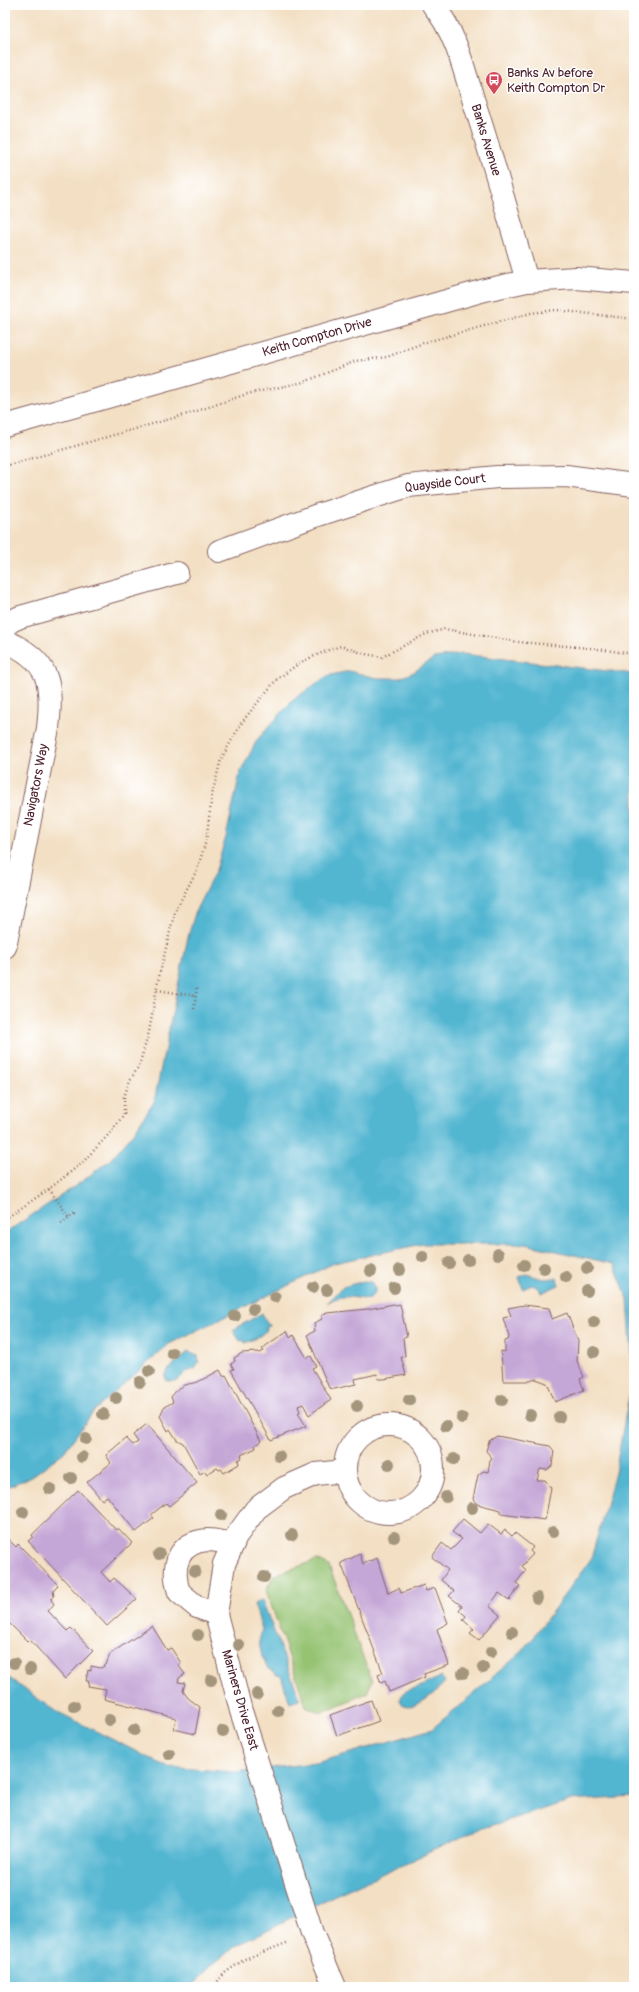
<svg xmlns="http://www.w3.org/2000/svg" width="639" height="1992" font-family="Pangolin,sans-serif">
<rect width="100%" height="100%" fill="#fff"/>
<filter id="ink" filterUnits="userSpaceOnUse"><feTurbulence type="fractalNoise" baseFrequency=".025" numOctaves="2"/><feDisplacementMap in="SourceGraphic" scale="8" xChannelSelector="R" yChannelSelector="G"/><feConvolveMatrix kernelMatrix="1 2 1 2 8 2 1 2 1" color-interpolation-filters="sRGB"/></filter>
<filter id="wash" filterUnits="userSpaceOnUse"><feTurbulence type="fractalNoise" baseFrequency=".012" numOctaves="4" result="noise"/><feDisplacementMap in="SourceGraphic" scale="16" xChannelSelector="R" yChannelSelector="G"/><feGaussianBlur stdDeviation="0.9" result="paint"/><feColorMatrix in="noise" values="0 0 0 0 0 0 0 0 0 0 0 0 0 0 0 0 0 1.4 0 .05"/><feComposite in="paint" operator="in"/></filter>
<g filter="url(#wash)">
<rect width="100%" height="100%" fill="#f3dfc3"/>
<!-- green -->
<path fill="#95c372" stroke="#70714e" d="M317,1560L329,1566L372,1681L367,1693L320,1713L306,1706L266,1590L274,1575Z"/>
<!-- water -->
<g fill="#52b6d1" stroke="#4e6a7e">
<path d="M462,654L634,674V1797L570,1801L480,1829L333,1896L236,1946L213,1964L191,1987H5V1675L52,1709L167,1767L235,1772L316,1763L432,1729L523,1651L591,1559L615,1473L633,1374L628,1299L614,1264L525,1244H422L334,1263L169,1344L94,1411L64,1452L31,1477L5,1488V1233L77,1185L110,1160L134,1132L154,1102L188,937L196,910L216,870L226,837L240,773L257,740L293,700L327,676L349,671L377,678H400L414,672L434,658Z"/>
<path d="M527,1274L543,1279L557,1278L559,1285L541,1293L539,1288L532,1285L523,1289L519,1277Z"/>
<path d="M364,1281L371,1282L375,1287V1292L369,1299C352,1299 344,1292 327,1303L343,1287Z"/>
<path d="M262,1313L269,1326L266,1328L267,1330L257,1338L245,1343L243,1340L240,1341L233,1330Z"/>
<path d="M188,1352L198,1356L199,1362L195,1369L186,1372L177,1381H167L165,1377L168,1370Z"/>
<path d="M262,1600L300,1699L290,1703L281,1676L277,1675L268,1668L262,1657L259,1642L262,1629L254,1604Z"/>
<path d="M441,1676L445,1682C436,1692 418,1710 403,1705L400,1700C405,1687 413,1690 424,1685C430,1682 435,1679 441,1676Z"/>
</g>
<g id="blocks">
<!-- building -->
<g fill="#c5a7d7">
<path d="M394,1304L396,1305L400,1304L407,1337L403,1338L405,1356L401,1357L406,1375L384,1379H378L377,1374L355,1379L356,1384L334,1389L329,1388L307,1335L315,1331L314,1323L322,1319V1315L327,1313L368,1309Z"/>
<path d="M524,1305L549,1308L552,1319L567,1313L578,1341L577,1361L584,1377L580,1379L584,1390L555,1402L547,1383L536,1379L530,1381H503L501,1351L505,1352V1341L508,1340L509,1337L503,1318L511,1316L508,1308Z"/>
<path d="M287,1331L291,1338L293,1335L307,1358L311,1356L316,1366L312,1368L331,1400L309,1415L303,1404L298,1406L300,1412L298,1413L306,1426L271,1440L231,1370L234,1369L231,1364L235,1361L234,1358L242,1353L258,1352L260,1353L264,1351L262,1349L267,1345Z"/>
<path d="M220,1370L223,1376L226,1375L261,1441L255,1445L256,1448L241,1455L242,1458L238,1460L239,1464L224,1473L221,1469L219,1470L217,1468L207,1474L205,1471L200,1474L183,1443L177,1440L170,1429L168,1431L160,1416L164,1407L173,1402L171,1397L176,1391L184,1385L198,1382Z"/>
<path d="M147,1424L197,1483L169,1506L166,1503L151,1515L154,1518L136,1532L107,1496L102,1500L87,1482L111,1463L106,1455L126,1438L133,1445L138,1442L133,1435Z"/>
<path d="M497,1436L550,1446L554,1451L552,1466L547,1470L540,1469L537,1480H545L551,1488L545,1520L501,1514V1510L477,1504L473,1499L478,1475L483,1471L488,1472L490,1460L492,1458L486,1451L489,1441Z"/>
<path d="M78,1490L116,1530L118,1528L132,1543L101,1572L110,1582L114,1578L137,1599L107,1626L28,1541L33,1537L32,1535Z"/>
<path d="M463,1519L480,1533L488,1524L501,1534L505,1530L512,1536L515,1533L533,1547L530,1551L533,1554L522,1566L526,1570L516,1583L520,1586L509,1600L499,1593L489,1606L500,1615L479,1640L470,1633L474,1629L463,1620L466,1616L459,1610L462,1606L449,1596L454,1591L441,1580L448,1570L432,1557L442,1543L451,1550L462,1539L452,1532Z"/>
<path d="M6,1537L16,1547L18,1544L58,1585L53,1590L54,1595L51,1600L54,1604L48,1611L67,1631L71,1628L93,1651L65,1679L30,1640L28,1642L5,1619Z"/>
<path d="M360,1554L363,1564L377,1558L388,1593L399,1588L401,1593L424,1585L426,1591L435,1588L448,1623L437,1629L449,1665L424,1674L425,1677L389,1692L385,1681L381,1683L378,1675L383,1673L341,1563Z"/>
<path d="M152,1626L167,1650L171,1648L181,1663L178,1665L185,1674L179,1678L178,1682L185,1683L183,1691L188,1698L200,1707L195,1734L174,1729L176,1718L104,1699L106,1689L88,1686L89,1681H86L88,1670L91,1671V1666L101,1668L106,1665L110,1654Z"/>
<path d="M371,1700L379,1721L337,1736L330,1715Z"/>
</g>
</g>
</g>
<g filter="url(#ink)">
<use href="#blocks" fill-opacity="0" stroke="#856260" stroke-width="1"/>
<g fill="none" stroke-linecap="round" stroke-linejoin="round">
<defs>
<g id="street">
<path d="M433,5C457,34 464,71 475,105C494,163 510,222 527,281"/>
<path d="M5,426L485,290L527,281L576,278L634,283"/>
<path d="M219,551L315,516L408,486L497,477L566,476L634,485"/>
<path d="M5,626L11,621L20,617L177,573"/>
<path d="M5,641C50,660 53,684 48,728L5,947"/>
<circle cx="389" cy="1469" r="44"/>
<path d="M216,1614L197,1607L179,1592C171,1567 177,1542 208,1540C216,1540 225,1543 233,1544"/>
<path d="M335,1987L312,1933L241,1711L216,1614L224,1564L237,1535L256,1509L284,1488L316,1474L344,1471"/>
</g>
</defs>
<!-- street casing -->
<use href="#street" stroke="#856260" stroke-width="24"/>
<!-- path -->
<g stroke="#856260" stroke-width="2.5" stroke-dasharray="1 3" stroke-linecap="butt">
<path d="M5,466L191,413L247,394L304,382L356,361L387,357L423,343L531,313L556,310L634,319"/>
<path d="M157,990L196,996"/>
<path d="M194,1009L197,987"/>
<path d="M49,1189L69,1217"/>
<path d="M5,1219L49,1189L82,1163L111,1132L124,1114V1097L130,1080L139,1066L149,1032L158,981L175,911L197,870L206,841L212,795L221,759L242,722L276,680L301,662L326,651L341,646L365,654L382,657L426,634L445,629L518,642L590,648L634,654"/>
<path d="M61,1223L77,1211"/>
<path d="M211,1987L226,1972L245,1959L289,1942"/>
</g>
<!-- street -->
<use href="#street" stroke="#fff" stroke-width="22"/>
</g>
<!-- trees -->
<g fill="#a4957d">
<circle cx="498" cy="1254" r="6"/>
<circle cx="423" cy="1257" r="6"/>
<circle cx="468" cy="1260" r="6"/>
<circle cx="449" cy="1263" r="6"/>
<circle cx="524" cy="1265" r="6"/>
<circle cx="544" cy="1268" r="6"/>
<circle cx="587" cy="1268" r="6"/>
<circle cx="400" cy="1270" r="6"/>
<circle cx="371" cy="1271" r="6"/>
<circle cx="566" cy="1277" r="6"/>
<circle cx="313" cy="1287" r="6"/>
<circle cx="394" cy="1288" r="6"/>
<circle cx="327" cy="1290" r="6"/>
<circle cx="587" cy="1291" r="6"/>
<circle cx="275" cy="1297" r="6"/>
<circle cx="253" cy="1309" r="6"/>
<circle cx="235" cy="1316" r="6"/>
<circle cx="594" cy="1322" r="6"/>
<circle cx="594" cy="1352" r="6"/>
<circle cx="172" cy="1353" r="6"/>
<circle cx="149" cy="1371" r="6"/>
<circle cx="140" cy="1382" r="6"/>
<circle cx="116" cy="1398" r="6"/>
<circle cx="409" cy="1400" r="6"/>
<circle cx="502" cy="1400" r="6"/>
<circle cx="357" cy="1406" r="6"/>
<circle cx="103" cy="1414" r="6"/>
<circle cx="530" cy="1415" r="6"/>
<circle cx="559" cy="1417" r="6"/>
<circle cx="462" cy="1418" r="6"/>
<circle cx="446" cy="1426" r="6"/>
<circle cx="86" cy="1439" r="6"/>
<circle cx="279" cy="1456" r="6"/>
<circle cx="82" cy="1457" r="6"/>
<circle cx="454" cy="1459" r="6"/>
<circle cx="389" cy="1464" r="6"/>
<circle cx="71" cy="1478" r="6"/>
<circle cx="50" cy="1489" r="6"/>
<circle cx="446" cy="1497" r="6"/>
<circle cx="472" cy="1508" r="6"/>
<circle cx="23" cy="1512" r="6"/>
<circle cx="221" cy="1515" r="6"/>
<circle cx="553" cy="1532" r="6"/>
<circle cx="292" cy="1535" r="6"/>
<circle cx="394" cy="1537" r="6"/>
<circle cx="159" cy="1554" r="6"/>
<circle cx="195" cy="1571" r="6"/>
<circle cx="264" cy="1577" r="6"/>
<circle cx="537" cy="1598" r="6"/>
<circle cx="512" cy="1632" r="6"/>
<circle cx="198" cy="1635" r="6"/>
<circle cx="239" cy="1645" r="6"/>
<circle cx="491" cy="1652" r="6"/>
<circle cx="14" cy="1663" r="6"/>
<circle cx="483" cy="1668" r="6"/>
<circle cx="30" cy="1669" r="6"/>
<circle cx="463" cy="1673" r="6"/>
<circle cx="211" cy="1680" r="6"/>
<circle cx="257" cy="1694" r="6"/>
<circle cx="74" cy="1706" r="6"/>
<circle cx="278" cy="1711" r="6"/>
<circle cx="109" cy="1720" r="6"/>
<circle cx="134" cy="1730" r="6"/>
<circle cx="223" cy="1731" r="6"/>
<circle cx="169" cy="1754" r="6"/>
</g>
</g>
<!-- icons -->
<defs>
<symbol id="bus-pin" viewBox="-11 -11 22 30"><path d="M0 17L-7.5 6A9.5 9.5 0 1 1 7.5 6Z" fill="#d1495b" stroke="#fff"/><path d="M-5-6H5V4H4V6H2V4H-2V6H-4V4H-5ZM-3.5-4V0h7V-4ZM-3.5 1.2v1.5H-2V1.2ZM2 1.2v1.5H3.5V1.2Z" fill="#fff"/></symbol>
</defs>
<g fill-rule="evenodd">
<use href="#bus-pin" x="484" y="70" width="20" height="27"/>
</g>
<g text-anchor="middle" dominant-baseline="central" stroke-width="3" stroke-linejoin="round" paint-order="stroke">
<!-- poi labels -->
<g font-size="13" fill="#4a1f2b" stroke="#fff" text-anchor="start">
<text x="507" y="73">Banks Av before<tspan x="507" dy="15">Keith Compton Dr</tspan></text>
</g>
<!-- street labels -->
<g font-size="13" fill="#4a1f2b" stroke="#fff">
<text transform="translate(486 140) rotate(73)">Banks Avenue</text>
<text transform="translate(317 337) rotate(-16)">Keith Compton Drive</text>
<text transform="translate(445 483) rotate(-7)">Quayside Court</text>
<text transform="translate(36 785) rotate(-79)">Navigators Way</text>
<text transform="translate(240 1700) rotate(74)">Mariners Drive East</text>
</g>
</g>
<!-- margin -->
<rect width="639" height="1992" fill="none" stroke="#fff" stroke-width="20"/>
</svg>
